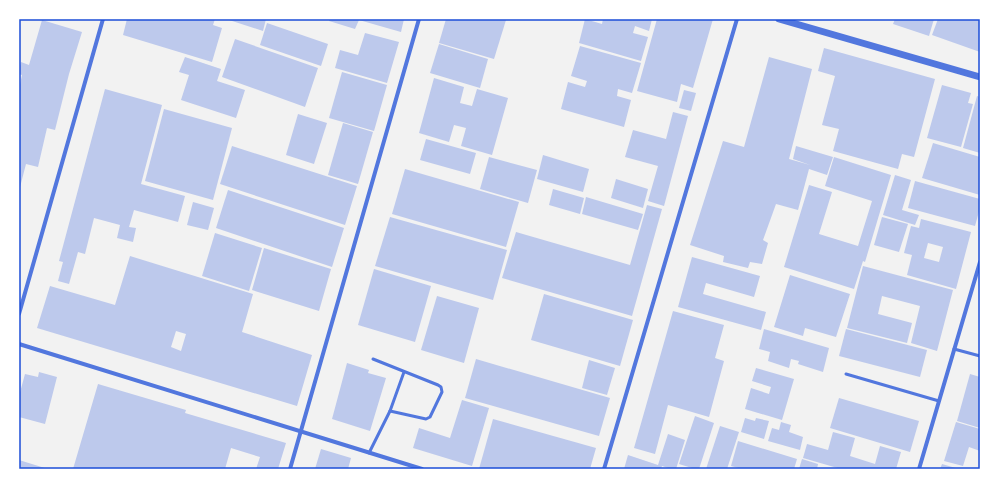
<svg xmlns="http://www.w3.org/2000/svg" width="999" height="488" font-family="Figtree,sans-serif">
<rect width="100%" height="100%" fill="#f2f2f2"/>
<!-- building -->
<g fill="#bdc9ec" fill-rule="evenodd">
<path d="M127,19H215L213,25L222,28L212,62L123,35Z"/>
<path d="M226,19H266L263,31Z"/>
<path d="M329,19H404L401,32L359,20L355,29L329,21Z"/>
<path d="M446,19H502L506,20L494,59L439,43Z"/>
<path d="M585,19L602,24L603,19H652L649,31L635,26L633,33L648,37L641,61L579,43Z"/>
<path d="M657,19H713L693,88L681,84L677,102L637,91Z"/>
<path d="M895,19H934L929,36L893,24Z"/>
<path d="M938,19H980V52L932,35Z"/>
<path d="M42,20L82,32L69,74L55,130L47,128L38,167L26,164L19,191V89L22,75L19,74V70L21,62L29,65Z"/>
<path d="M267,23L328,44L321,66L260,45Z"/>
<path d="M365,33L399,42L387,83L335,68L340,50L358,55Z"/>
<path d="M235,39L318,68L305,107L222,77Z"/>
<path d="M439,44L488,59L480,88L430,73Z"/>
<path d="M580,46L641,63L632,93L618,89L617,96L631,100L624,127L561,109L568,82L585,87L587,81L571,76Z"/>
<path d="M824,48L935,79L914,157L902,154L898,169L833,151L839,129L822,125L835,76L818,71Z"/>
<path d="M185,57L221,69L217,81L245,90L236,118L181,100L189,75L179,72Z"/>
<path d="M769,57L812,69L789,159L810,165L793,159L796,146L833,157L827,175L809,169L798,210L776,204L763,240L768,243L762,264L750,262L748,268L723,262L724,256L690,245L723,141L744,147Z"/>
<path d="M342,72L387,85L374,131L329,118Z"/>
<path d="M434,78L464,87L460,103L472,106L477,89L508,98L492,155L461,146L466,128L454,125L449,142L419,133Z"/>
<path d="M942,85L971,93L968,103L973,104L961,147L927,138Z"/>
<path d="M105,89L162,105L141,184L185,196L178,222L134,210L129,227L136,228L133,242L117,238L120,225L94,218L85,254L78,252L69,284L58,281L63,262L59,261Z"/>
<path d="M684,90L696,93L691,111L679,108Z"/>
<path d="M977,96L980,97V153L963,148Z"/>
<path d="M164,109L232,128L213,200L145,181Z"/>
<path d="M673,112L688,116L664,206L648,201L658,166L625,157L633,130L666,139Z"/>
<path d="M298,114L327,123L314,164L286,155Z"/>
<path d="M343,123L373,132L358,184L328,175Z"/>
<path d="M426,139L476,153L470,174L420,160Z"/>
<path d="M933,143L980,157V195L922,178Z"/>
<path d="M232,146L357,186L345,225L220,184Z"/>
<path d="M543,155L589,169L583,192L537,179Z"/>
<path d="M489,157L537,170L528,203L480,189Z"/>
<path d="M834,157L891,175L865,262L863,261L854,289L784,267L809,185L832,192L819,234L858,246L872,201L825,186Z"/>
<path d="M405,169L519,202L506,247L392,214Z"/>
<path d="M895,175L911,180L902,210L919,215L915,225L883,215Z"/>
<path d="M616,179L648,189L643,208L611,198Z"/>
<path d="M915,181L980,199V208L975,226L908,208Z"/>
<path d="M553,189L584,198L580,214L549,205Z"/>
<path d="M228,190L344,228L332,267L216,228Z"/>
<path d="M586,197L643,214L638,230L582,214Z"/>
<path d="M193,202L214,208L208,230L187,225Z"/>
<path d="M647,205L662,209L632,316L502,278L516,232L630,265Z"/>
<path d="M390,217L507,250L493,300L375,266Z"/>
<path d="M882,217L908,224L899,252L874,245Z"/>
<path d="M921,219L971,232L956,289L907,275L912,255L904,253L911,226L919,228ZM928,243L943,247L939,262L924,258Z"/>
<path d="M215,233L262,248L249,291L202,276Z"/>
<path d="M264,248L331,269L319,311L252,290Z"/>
<path d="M130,256L253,294L242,332L312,355L297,406L37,328L50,286L115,305ZM176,331L186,334L181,351L171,347Z"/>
<path d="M692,257L760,276L754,297L706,283L703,294L766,312L761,330L678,307Z"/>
<path d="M863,266L953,290L937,351L911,343L920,306L882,296L878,314L912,323L907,343L847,328Z"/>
<path d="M374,269L431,286L415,342L358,325Z"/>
<path d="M790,275L850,294L836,337L805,328L803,336L774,327Z"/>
<path d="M544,294L633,320L620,366L531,340Z"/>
<path d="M437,296L479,308L464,363L421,350Z"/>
<path d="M673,311L724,325L715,358L724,361L709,417L668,405L655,454L634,448Z"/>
<path d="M764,329L829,348L823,372L798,364L799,361L791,359L789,368L768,361L770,352L759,349Z"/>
<path d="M846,329L927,350L920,377L839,356Z"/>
<path d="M476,359L610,398L599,436L465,398Z"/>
<path d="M589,360L615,368L607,395L582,388Z"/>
<path d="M347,363L369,370L368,373L386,378L370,431L332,419Z"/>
<path d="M756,368L794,379L782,420L745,409L751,388L769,394L771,387L752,381Z"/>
<path d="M39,372L57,377L45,424L19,417V396L25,374L38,377Z"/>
<path d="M970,374L980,377V428L957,421Z"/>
<path d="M98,384L186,410L185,413L286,443L278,469H256L260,457L231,448L225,469H73Z"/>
<path d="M839,398L919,421L910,452L830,428Z"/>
<path d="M462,400L489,408L472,466L413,448L419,428L450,438Z"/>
<path d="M695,416L714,423L699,469H695L679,464Z"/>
<path d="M745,418L755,421L756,418L769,421L764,439L741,432Z"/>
<path d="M493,419L596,448L590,469H479Z"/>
<path d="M781,422L791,425L789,432L803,437L800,450L768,441L772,428L779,430Z"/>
<path d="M956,422L980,429V451L969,447L963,466L944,461Z"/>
<path d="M720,426L739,432L727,469H706Z"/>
<path d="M833,432L855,438L850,456L875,464L880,446L901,452L896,469H841L803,458L807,444L828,450Z"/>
<path d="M668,434L685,440L676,469H671L662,466L661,469H624L628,455L658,465Z"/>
<path d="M738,441L797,459L794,469H742L731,466Z"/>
<path d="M321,449L351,458L348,469H315Z"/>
<path d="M802,459L818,464L817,469H799Z"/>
<path d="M19,460L48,469H19Z"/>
<path d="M942,464L959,469H940Z"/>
</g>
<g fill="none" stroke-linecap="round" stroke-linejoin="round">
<!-- service -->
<g stroke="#5277de" stroke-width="3">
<path d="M954,349L980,356"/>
<path d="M373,359L438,385L441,387L442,392L430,417L426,419L390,411"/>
<path d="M846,374L939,401"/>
<path d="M369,453L390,411L404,372"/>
</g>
<!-- minor -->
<g stroke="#5277de" stroke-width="4">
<path d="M19,314L103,19"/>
<path d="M19,344L422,469"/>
<path d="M290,469L419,19"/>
<path d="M604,469L737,19"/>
<path d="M919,469L980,262"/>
</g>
<!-- tertiary -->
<path stroke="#5277de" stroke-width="7" d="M779,19L980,77"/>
</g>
<!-- border -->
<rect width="999" height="488" fill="none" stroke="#ffffff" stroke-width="40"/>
<rect x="20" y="20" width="959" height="448" fill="none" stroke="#1d4ed8" stroke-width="1.5"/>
</svg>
